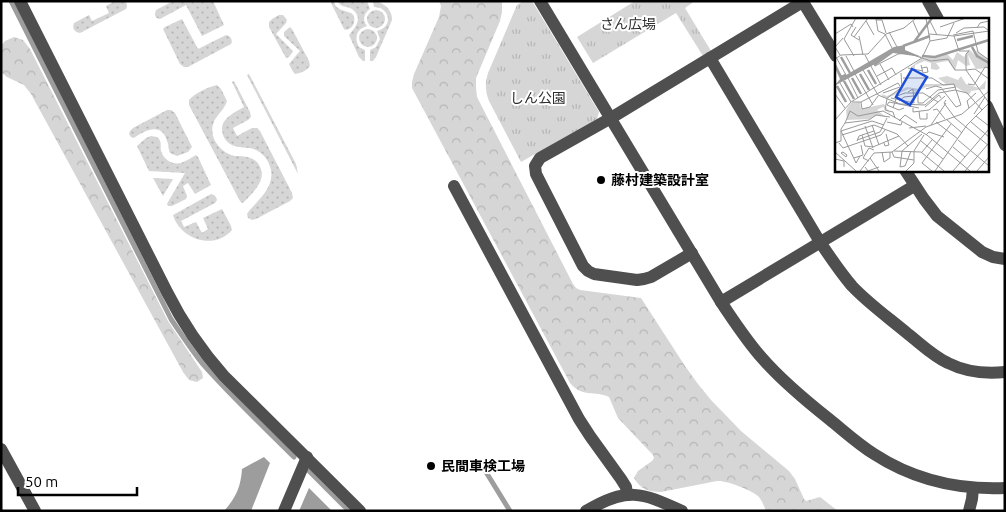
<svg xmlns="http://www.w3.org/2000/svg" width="1006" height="512" font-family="Ubuntu,'Noto Sans JP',sans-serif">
<defs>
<pattern id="grass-dots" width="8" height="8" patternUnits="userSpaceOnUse" patternTransform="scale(1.25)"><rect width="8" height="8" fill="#d6d6d6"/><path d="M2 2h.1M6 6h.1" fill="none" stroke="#b6b6b6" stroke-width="1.8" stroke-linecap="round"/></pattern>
<pattern id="forest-crowns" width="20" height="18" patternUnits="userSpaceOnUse" patternTransform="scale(1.25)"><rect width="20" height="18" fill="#d6d6d6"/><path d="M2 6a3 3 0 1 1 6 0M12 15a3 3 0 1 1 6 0" fill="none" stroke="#b6b6b6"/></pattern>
<pattern id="park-tufts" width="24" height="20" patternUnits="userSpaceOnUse" patternTransform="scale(1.25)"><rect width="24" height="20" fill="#d6d6d6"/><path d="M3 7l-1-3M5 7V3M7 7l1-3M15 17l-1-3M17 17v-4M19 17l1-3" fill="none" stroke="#b6b6b6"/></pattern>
</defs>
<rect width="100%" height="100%" fill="#fff"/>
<!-- grass -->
<g fill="url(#grass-dots)">
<path d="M115,1H126L127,6L126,9L80,33C74,32 72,28 74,23L89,15L92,21L109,13L106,6Z"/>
<path d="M173,1H213L224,25L202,36L186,5L160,19C155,18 154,15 156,10Z"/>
<path d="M330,1H334C335,4 335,6 338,8C344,13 357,10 354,22C353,27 350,29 346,30L344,29Z"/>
<path d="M337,1H367L370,9C364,13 362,20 367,26C356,29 354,38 359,47L365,50V61H363L359,57L349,35C355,28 364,18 352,9C345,5 343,9 337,1Z"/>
<path d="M373,1C382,1 393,10 392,20L376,57L373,61H370V50L376,47L380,39L377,31C394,27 390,7 374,7Z"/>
<circle cx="376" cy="19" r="9"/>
<path d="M279,15H283L287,20L286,23L276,34L293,51L289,57L286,58L269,27V22L272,19Z"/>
<path d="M182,19L198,49L226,35C231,36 233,40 231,44L188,67H184L180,64L163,29L165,27Z"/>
<path d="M290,27L292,29L309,61L310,66C306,71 301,73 295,74L292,70L289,64L300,51L284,36V32Z"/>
<circle cx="368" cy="38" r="9"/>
<path d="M249,74L296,164L298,174L247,75Z"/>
<path d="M234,81L250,112L251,117L248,120L233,128L237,136L252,128H257L260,131L292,193L293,198L290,201L256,219L252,220L248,218L247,214L249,211C260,198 278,184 269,164C267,158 262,153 256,150C248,146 238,149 230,144C227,142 224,138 223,135C218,119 234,113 244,107L232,82Z"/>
<path d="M217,85L221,89L227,101C223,114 209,118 213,136C216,146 225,154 235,156C239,156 243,156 247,157C252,158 257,161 259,165C268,180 253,192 244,202L242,203L240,201L189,105V100C195,93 208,87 217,85Z"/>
<path d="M167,110H171L175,113L192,147L188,152L177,156L170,153C168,148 169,145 167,141C162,122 145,130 134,138L131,137L129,134L130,131L133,128Z"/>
<path d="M151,136C155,137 156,136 159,139C162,143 160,147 161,151C164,160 172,165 181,163C186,161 191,158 196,155L198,157L211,185L195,194L188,183L183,186L187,196L186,199L172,206H168L167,204L168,202L185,173L149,171L137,146L146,138Z"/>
<path d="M153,178L173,179L163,196Z"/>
<path d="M211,194L214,195L216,197L217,200L215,203L181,221L184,227L196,222L202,233L208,229L203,218L222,209L231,226L232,230C214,251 180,239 173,215Z"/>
</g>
<!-- forest -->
<g fill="url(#forest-crowns)">
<path d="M439,1H502V12L500,21L476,78V88L477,97L573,284L576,288L580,290L641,298L685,366L698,384L711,400L741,431L789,471L795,479L804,499L806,501L820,497L838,511H766C764,506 762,500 758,496C751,490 726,480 717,481L661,492C649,492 640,489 634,478L638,471L652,461L654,458L653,455L618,418L609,397C595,390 582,398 570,383L412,88V82L414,74L439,17L441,6Z"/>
<path d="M14,37L23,40L30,49L168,321L202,372L203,378L197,382L189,380L183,372L31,94L24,85L7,77L1,72V46L5,41Z"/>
</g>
<!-- park -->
<g fill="url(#park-tufts)">
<path d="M523,1H532L599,112L597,119L521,162L489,101C485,91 485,83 488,73L517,5Z"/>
<path d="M635,1H695L685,8L711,51L703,56L676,13L593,63L577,37Z"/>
</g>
<!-- water -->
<g fill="#9d9d9d">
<path d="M264,457L270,463L251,511H224C236,498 241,486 242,469Z"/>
<path d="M309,488L332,511H299Z"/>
</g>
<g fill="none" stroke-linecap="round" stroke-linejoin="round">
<!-- stream -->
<g stroke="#9d9d9d" stroke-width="5">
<path d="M11,1L171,319C181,334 191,349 202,363C231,396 263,426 294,457"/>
<path d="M309,471L349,511"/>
<path d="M486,472L510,511"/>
</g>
<!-- minor -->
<g stroke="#4f4f4f" stroke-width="12">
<path d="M20,1L167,292C183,324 200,349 224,376L360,511"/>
<path d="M540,1L721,302C734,321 746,340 762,358C782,381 805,400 829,419C844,431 858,444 874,454C914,480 958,490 1005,488"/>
<path d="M928,1L938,19"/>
<path d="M803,2L836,56"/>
<path d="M710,58L820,242C830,257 840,272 852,286C869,304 889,318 908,334C921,344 933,356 948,363C966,372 986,374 1005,372"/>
<path d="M987,106L1005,145"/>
<path d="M905,170L924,199L937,216L982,252L993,257L1005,259"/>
<path d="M454,186L579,419L590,436L621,479L626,487L627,495"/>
<path d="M692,253L651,277L644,279L637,280L594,274L588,271L583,266L536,174L535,166L540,158L611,118L804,1"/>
<path d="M721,302L914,186"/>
<path d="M1,449L35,511"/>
<path d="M284,511L307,457"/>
<path d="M586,511C627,487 641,492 682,511"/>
<path d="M969,511L972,499L973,488"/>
</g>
</g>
<!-- markers -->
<g fill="#000" stroke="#fff" stroke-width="2">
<circle cx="601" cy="180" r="5"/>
<circle cx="431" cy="466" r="5"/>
</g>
<g text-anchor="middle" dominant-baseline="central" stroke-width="4" stroke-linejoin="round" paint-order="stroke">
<!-- park labels -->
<g font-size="14" fill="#2d2d2d" stroke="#fff">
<text x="628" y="24">さん広場</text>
<text x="538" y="98">しん公園</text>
</g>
<!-- poi labels -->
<g font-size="14" font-weight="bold" fill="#000" stroke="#fff" text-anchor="start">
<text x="611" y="180">藤村建築設計室</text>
<text x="441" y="466">民間車検工場</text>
</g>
</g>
<!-- overview -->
<g transform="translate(835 18)">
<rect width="154" height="154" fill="#fff"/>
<path d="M134,31L143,40L141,32L154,42V50L141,51L133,37L135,47L131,48L123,42L120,53L113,43L101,45L105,50L102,52L96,51V45L90,43L80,47V51L76,49L86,41L112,36L118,42L122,34L129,39ZM112,58L123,62L126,58L131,66L144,70L151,62L150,71L136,73L134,77L118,67L91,69L81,74L74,71L52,80L48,79L46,76L52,78L72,69L85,71L89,66H111L103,60ZM25,84L26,91L49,86L56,97L48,89L42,92L51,99L43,97L35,101L12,102L11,92L16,85Z" fill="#d6d6d6"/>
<path d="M70,27V32L87,39L58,35L40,48L49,65L39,46L0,67L5,61L0,50L6,60L59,29Z" fill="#9d9d9d"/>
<path fill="none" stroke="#9d9d9d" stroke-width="2.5" d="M122,22L138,18M79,24L95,18M68,28L79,24L97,0M137,29L142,38L154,45M87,38L100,39L154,22M6,39L15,55M0,47L6,59L11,57M33,52L41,66M25,56L34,72M17,60L26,76M9,63L19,81M2,68L11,84"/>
<path fill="none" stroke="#999" stroke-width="1" d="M41,1L43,13L50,16M41,2H47L51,15M31,3L39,17M78,3L84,17M95,3L102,17M21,9L16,17L24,22M105,9L131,0M142,10L145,5L154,3M54,14L62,29M121,15L129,10L149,9L153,12M0,16L16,6L18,9M50,16L58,32M94,16L119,18L154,13M118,17L138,13L143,34L154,42M24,18L28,37M119,18L124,33H134L131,36V52L140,51L154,61M19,19L33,0M95,23L112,20L119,5M5,37L0,29L8,20M30,37L46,67M11,38L19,53M19,38L9,21L21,0M1,39L11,57M0,41L6,37L33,36L51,16L69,10L81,0M45,46L54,62M86,47L88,55L93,54L92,49L87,50M73,50L88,53M28,52L43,77L65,86L90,87L104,75L120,72L132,75L147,92M20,56L38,87M42,58L57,50L61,57M13,60L23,80M68,60H97L108,67L119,66L126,87L121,89L107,71M5,65L16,84M133,66L139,67L150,49L154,50M0,67L39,46L40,48L63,36L72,35L96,43L113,41L120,52H131L154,85M91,71L101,68L107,70M83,74V85H88L103,72L121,69M48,75L65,69M0,76L10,90M56,80L79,85L78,71L73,74M51,81L67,69L66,55M52,81L50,92L58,94L60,100M111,82L109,85L120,100L154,128M64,83L69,79L78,78M17,84H26L63,65L65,68M26,84L27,91L35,89L43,78M90,89L104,77L106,80M58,90L62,78L70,75H88L103,84M69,90L64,92L52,87L54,84L84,90M78,90V94L94,92L110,78M134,90L132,83L141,75M98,92L102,91L110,101M84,93L85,101H92V95M139,96L150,79M141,98L154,108M111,101L127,115M0,102L16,84L87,40L95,23L91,0M64,103L70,97L82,105M52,104L66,107L67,104M101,104L123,121M136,104L154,119M10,105L15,93L23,98L48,93L92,117L135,153M37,107L44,127M96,107L111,85M30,108L38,130M74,110L91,108M7,117L39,107L62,116L73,128M27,117L30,128L38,129L64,118M91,117L94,114L109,119M22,122L45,114L52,100M123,122L154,148M22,123L24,118L39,113M86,123L108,141M0,125L6,123V111L10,105L34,102L41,97L55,99M4,125L8,130L46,117L50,112M49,125L50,128L54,127L51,116M118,129L130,139M59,133L86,134L109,153M0,134L21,153M8,134L12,137L11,139L6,135ZM47,134L49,144L55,140V134M57,134L59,139L79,142M87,134L97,122M25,138L21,145L6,113L37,103L49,107M19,140L28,137L26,127M35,140L44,153M0,141L9,143V149M34,143L28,140L34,130L39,132M30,149L33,153L44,149M65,149L67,133L87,116M65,149L70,148L76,133M25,153L39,135L57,134L91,109L127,96L154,73M71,153L79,145V133L89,117M97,153L87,145L116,106M100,153L132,107L154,85M118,153L154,111M130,153L153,126M142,153L154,139"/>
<path fill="#1d4ed8" fill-opacity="0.15" stroke="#1d4ed8" stroke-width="2.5" d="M77,51L92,59L75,87L61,79Z"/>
<rect width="154" height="154" fill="none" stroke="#000" stroke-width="2.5"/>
</g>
<!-- border -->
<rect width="1006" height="512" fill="none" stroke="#000000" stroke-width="5"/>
<!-- scale -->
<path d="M18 487v8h119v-8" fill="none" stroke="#000000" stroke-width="2.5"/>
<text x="25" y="487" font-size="15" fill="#000000" stroke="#ffffff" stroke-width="4" paint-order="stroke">50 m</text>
</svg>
